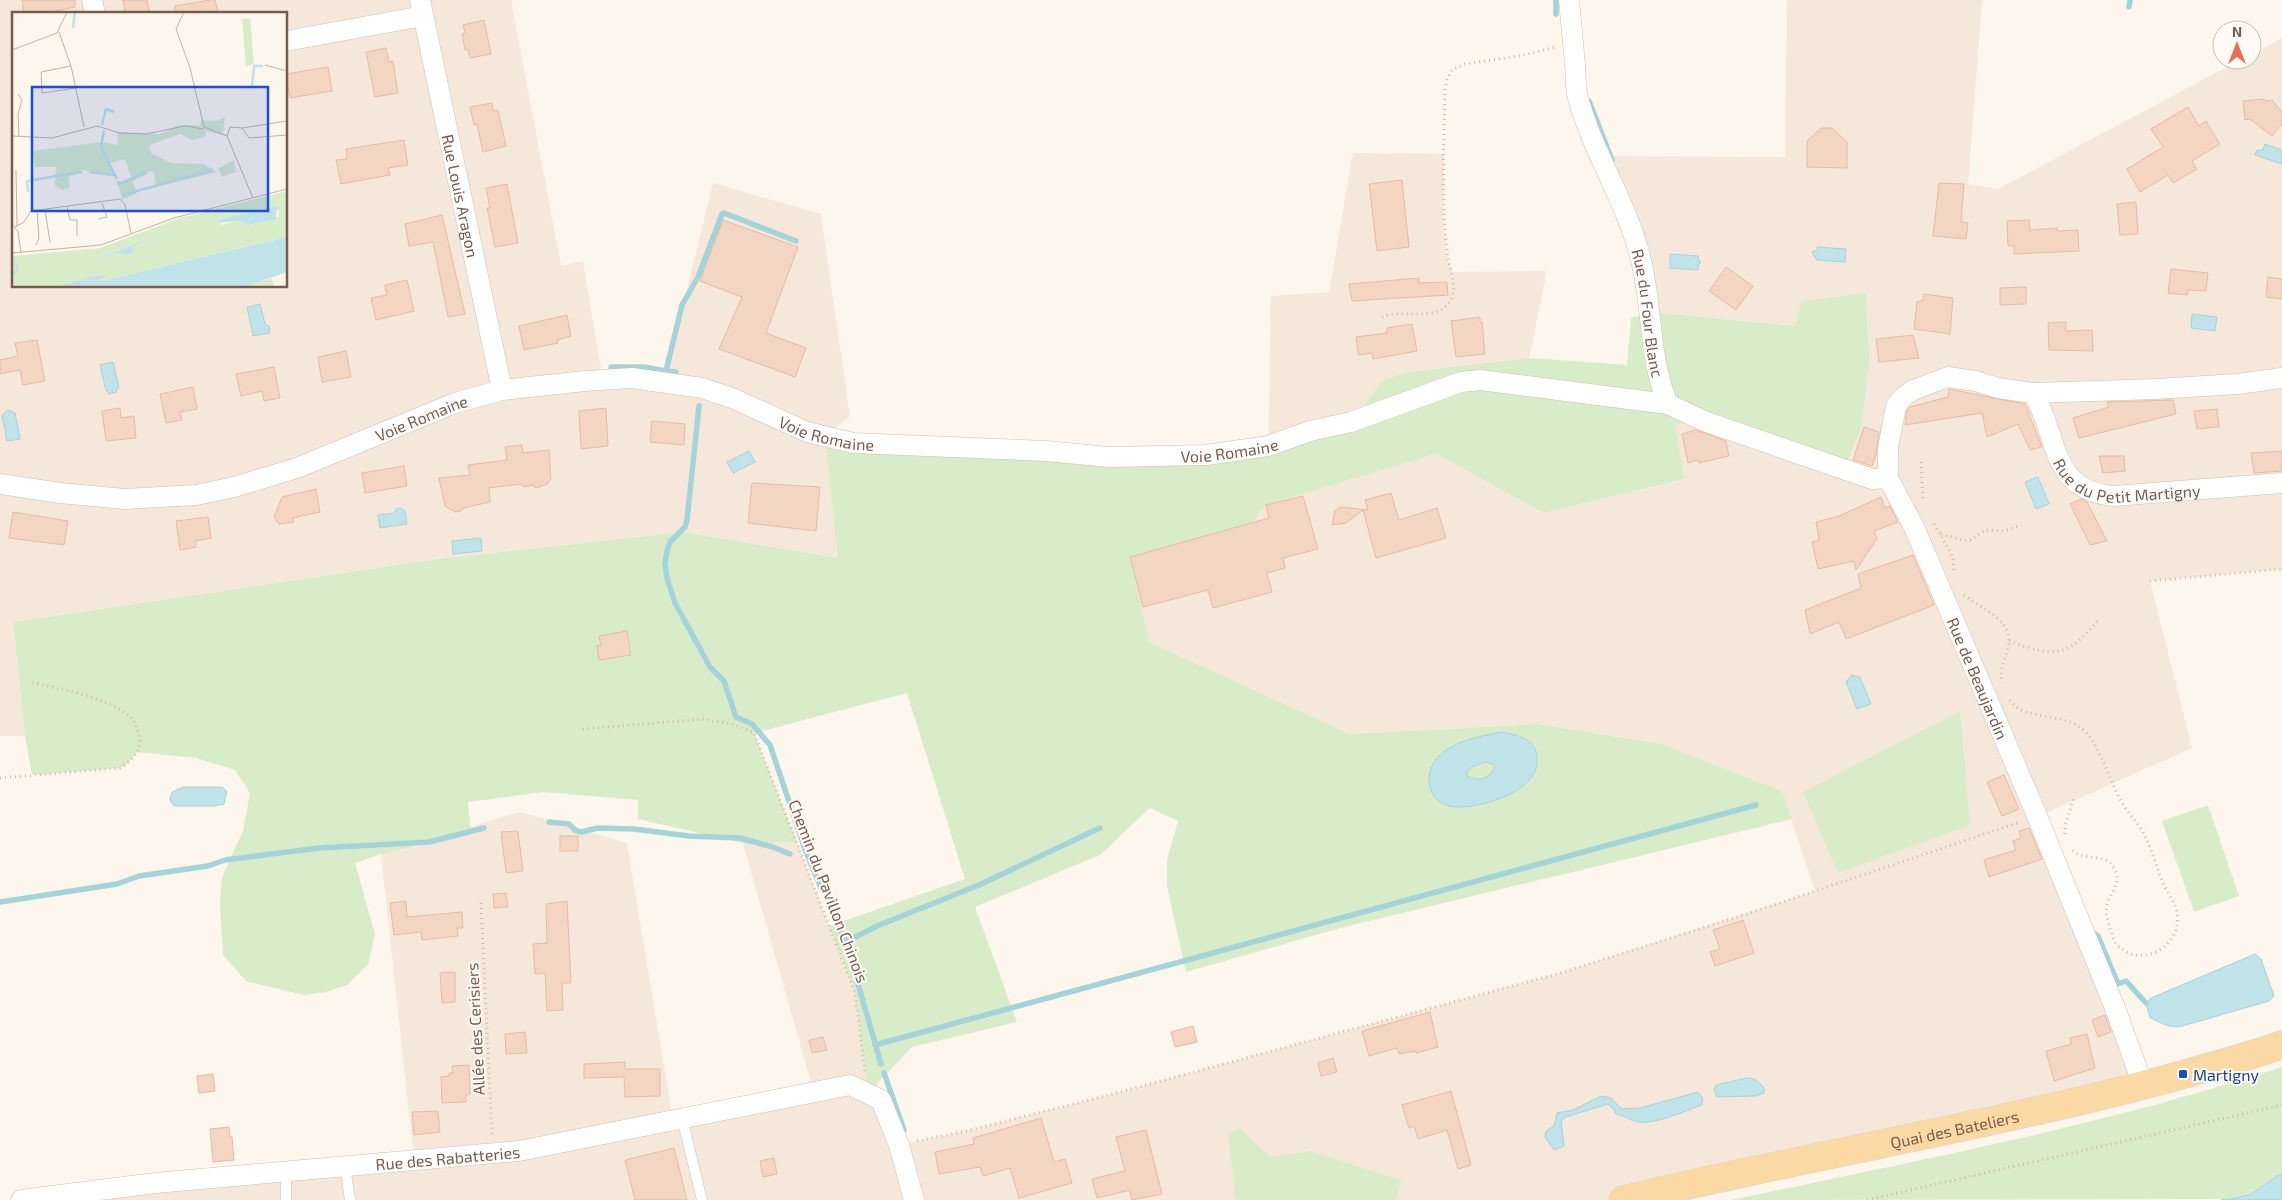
<svg xmlns="http://www.w3.org/2000/svg" width="2282" height="1200" font-family="'Exo 2',sans-serif">
<rect width="100%" height="100%" fill="#fdf6ec"/>
<!-- residential -->
<g fill="#f5e8da" fill-rule="evenodd">
<path d="M0,0H511L561,266L583,261L603,380L664,382L713,183L821,214L850,416L825,436L839,558L683,532L437,559L13,622L25,736H0ZM14,14H286V286H14Z"/>
<path d="M1787,0H1982L1968,184L1998,189L2240,60H2252V54L2282,38V569L2150,581L2192,748L2037,817L2143,1085L1623,1200H21L414,1160L381,854L520,812L627,843L673,1119L814,1093L743,843L797,842L855,993L881,1100L899,1145L966,1131L1105,1096L1557,974L1815,891L1782,791L1662,744L1538,724L1350,734L1149,642L1130,557L1253,522L1266,505L1436,454L1544,513L1684,479L1674,424L1704,421L1844,469L1862,426L1869,363L1795,326L1651,312L1601,156L1785,157Z"/>
<path d="M1353,153L1444,154L1443,214L1447,257L1452,272L1547,271L1529,358L1410,372L1383,380L1351,422L1268,446L1271,296L1329,292Z"/>
</g>
<!-- green -->
<g fill="#d8ecc9">
<path d="M1866,293L1869,363L1862,426L1844,469L1704,421L1675,424L1684,479L1544,513L1436,454L1266,505L1253,522L1130,557L1149,642L1350,734L1538,724L1662,744L1782,791L1792,819L1340,928L1186,972L1167,886V860L1178,821L1150,808L1100,855L975,907L1017,1022L912,1047L868,1093L855,993L829,926L965,879L907,693L754,733L797,842L743,843L638,819V800L543,792L468,802L471,833L381,854L355,863L375,934L368,965L347,985L326,992L304,995L246,981L223,955L220,904L222,877L243,831L250,793L235,770L196,758L137,752L128,763L120,768L32,775L25,736L13,622L437,559L683,532L838,558L825,436L1206,455L1351,422L1383,380L1409,372L1529,358L1627,365L1631,318L1651,312L1795,326L1802,301Z"/>
<path d="M1960,711L1970,825L1838,873L1803,792Z"/>
<path d="M2208,805L2239,896L2194,912L2162,821Z"/>
<path d="M2282,1067V1174L2273,1177L2257,1190L2233,1199L1731,1200C1916,1161 2102,1126 2282,1067Z"/>
<path d="M1240,1128L1270,1157L1311,1151L1402,1181L1395,1200H1236L1228,1134Z"/>
</g>
<!-- water -->
<g fill="#bfe3e8" stroke="#a5d3da" fill-rule="evenodd">
<path d="M2265,144L2282,150V164L2255,155L2257,150H2263Z"/>
<path d="M1817,247L1846,249L1845,262L1817,260L1812,252L1817,250Z"/>
<path d="M1670,254L1698,256V259L1701,262L1698,265V270L1670,268Z"/>
<path d="M260,304L265,324L269,326L270,333L253,336L247,307Z"/>
<path d="M2192,314L2217,317L2215,331L2191,328Z"/>
<path d="M113,362L119,388L116,389L117,392L109,394L108,391H106L100,365Z"/>
<path d="M8,410L15,413L20,439L7,441L2,415Z"/>
<path d="M749,451L755,462L733,473L727,462Z"/>
<path d="M2038,477L2049,504L2036,509L2025,482Z"/>
<path d="M400,508L405,511L407,524L380,528L378,515L394,513L396,509Z"/>
<path d="M481,538L482,551L453,554L452,541Z"/>
<path d="M1851,675L1860,677L1871,704L1857,709L1846,682Z"/>
<path d="M1502,732C1516,735 1535,738 1537,756C1542,791 1482,808 1456,807C1426,805 1421,772 1441,754C1458,740 1481,736 1502,732ZM1485,762L1492,764L1495,767C1490,779 1478,782 1467,776V771L1472,767Z"/>
<path d="M183,787H222L227,791L224,804L214,806H174L170,800L172,792Z"/>
<path d="M2255,954L2261,959L2274,996L2269,1001L2179,1027L2168,1026L2150,1018L2146,1003L2151,998Z"/>
<path d="M1746,1078C1755,1078 1758,1081 1764,1088V1093L1755,1096L1717,1097L1714,1090L1716,1085Z"/>
<path d="M1698,1092L1703,1099L1702,1105C1683,1111 1659,1124 1638,1122C1631,1121 1624,1115 1616,1114L1613,1108L1608,1104L1566,1117L1561,1121L1564,1146L1554,1150L1545,1137L1546,1131L1554,1126L1557,1113L1573,1110L1601,1096L1611,1098L1622,1109L1640,1108Z"/>
<path d="M2282,1174V1200H2221C2233,1199 2249,1196 2259,1189C2267,1183 2273,1177 2282,1174Z"/>
</g>
<g fill="none" stroke-linecap="round" stroke-linejoin="round">
<!-- stream -->
<g stroke="#a5d3da" stroke-width="5.5">
<path d="M1556,0V14"/>
<path d="M2129,7L2130,0"/>
<path d="M1589,101L1612,160"/>
<path d="M611,367H644L666,371"/>
<path d="M676,372L666,371L682,305L698,277L722,214L724,213L796,241"/>
<path d="M699,406L687,520L685,527L670,542L667,551L665,564L667,578L675,603L710,667L724,681L736,717L752,724L770,745L806,852L822,890"/>
<path d="M549,822L569,824L575,830L581,832L598,828L634,829L689,836L740,838L773,847L790,854"/>
<path d="M0,902L117,884L139,876L208,866L225,860L319,848L429,842L484,828"/>
<path d="M830,908L846,942L877,926L979,885L1100,828"/>
<path d="M2092,932L2098,936L2118,984L2126,981L2146,1003"/>
<path d="M846,942L881,1064"/>
<path d="M875,1045L1756,805"/>
<path d="M884,1073L904,1130"/>
</g>
</g>
<!-- building -->
<g fill="#f3d5c3" stroke="#e6bba3">
<path d="M22,0H75V7L40,14H24Z"/>
<path d="M123,0H147L150,14H125Z"/>
<path d="M210,0H215L219,14H175V6Z"/>
<path d="M484,20L491,54L470,58L468,49L465,50L462,34L465,33L463,25Z"/>
<path d="M386,48L389,62L393,61L398,93L375,97L366,52Z"/>
<path d="M328,67L332,91L290,98L286,74Z"/>
<path d="M2264,99L2267,101L2272,100L2282,112V124L2272,136L2250,119L2245,120L2243,101Z"/>
<path d="M492,103L493,111L498,110L506,146L483,152L477,124L474,125L470,107Z"/>
<path d="M2188,107L2199,126L2206,121L2220,144L2192,161L2197,169L2173,183L2168,175L2140,192L2127,169L2163,147L2151,129Z"/>
<path d="M1821,128H1832L1847,142V168L1807,167V141Z"/>
<path d="M404,140L408,165L388,168L390,175L341,184L336,160L347,159L346,149Z"/>
<path d="M1402,180L1409,247L1377,251L1369,184Z"/>
<path d="M1939,183L1964,184L1961,222L1968,223L1966,239L1933,236Z"/>
<path d="M507,184L518,243L495,247L487,208H490L486,188Z"/>
<path d="M2136,202L2138,234L2120,235L2117,204Z"/>
<path d="M442,215L465,314L448,317L433,242L409,246L405,224Z"/>
<path d="M723,220L798,247L766,333L806,348L795,377L719,349L742,297L700,281Z"/>
<path d="M2029,220L2030,230L2057,228V231L2078,230L2079,251L2014,254V246H2008L2007,221Z"/>
<path d="M1726,267L1753,286L1736,310L1709,291Z"/>
<path d="M2171,269L2208,273L2206,291L2188,290L2187,295L2168,293Z"/>
<path d="M2268,277L2282,279V299L2266,297Z"/>
<path d="M1419,278V283L1447,282L1448,295L1352,301L1349,284Z"/>
<path d="M407,280L414,311L376,320L371,298L387,295L385,285Z"/>
<path d="M2026,287V304L2000,305V288Z"/>
<path d="M1924,294L1953,298L1950,334L1914,329L1917,302L1923,300Z"/>
<path d="M567,315L571,336L557,340L558,343L524,350L519,326Z"/>
<path d="M1480,317V322H1482L1485,354L1456,357L1451,321Z"/>
<path d="M2066,322V331L2092,330L2093,351L2049,350L2048,323Z"/>
<path d="M1412,324L1417,351L1373,359L1372,353L1358,355L1356,337L1387,333V328Z"/>
<path d="M1913,335L1919,358L1879,362L1876,339Z"/>
<path d="M37,340L45,381L23,385L20,370L0,374V360L18,356L15,343Z"/>
<path d="M346,351L351,377L322,382L318,357Z"/>
<path d="M274,367L280,398L264,401L262,391L241,396L236,374Z"/>
<path d="M193,387L197,409L180,412L182,420L166,423L160,394Z"/>
<path d="M1949,389L2025,404L2042,447L2030,450L2018,424L1987,437L1982,413L1905,425L1907,411L1910,407L1948,397Z"/>
<path d="M2173,400L2176,414L2079,438L2073,418L2109,407L2107,402Z"/>
<path d="M120,408L121,418L134,416L136,438L106,441L102,411Z"/>
<path d="M606,408L608,446L581,449L579,411Z"/>
<path d="M2217,409L2219,427L2197,429L2194,411Z"/>
<path d="M652,421L685,424L684,445L650,442Z"/>
<path d="M1864,427L1879,432L1876,455L1872,466L1853,460Z"/>
<path d="M1696,430L1726,441L1729,456L1699,463L1698,460L1688,463L1682,434Z"/>
<path d="M522,445L523,453L549,450L551,479L547,484L536,488L533,485L524,487L521,484L489,488L490,502L463,508L461,511L455,512L445,506L439,478L470,475L468,465L507,460L505,447Z"/>
<path d="M2282,451V471L2254,473L2251,453Z"/>
<path d="M2099,456H2124L2125,471L2103,473Z"/>
<path d="M404,466L407,486L365,493L362,473Z"/>
<path d="M752,483L820,487L816,531L748,523Z"/>
<path d="M316,489L320,512L293,518L294,522L279,524L274,517L282,497Z"/>
<path d="M1391,493L1399,520L1437,508L1446,538L1376,558L1363,510L1346,523L1332,525L1335,511L1340,507L1368,510L1365,500Z"/>
<path d="M1303,496L1318,549L1283,558L1285,568L1267,573L1272,592L1213,608L1208,590L1143,607L1130,557L1269,518L1266,505Z"/>
<path d="M1881,497L1885,508L1890,506L1898,522L1874,531L1877,539L1856,570L1854,561L1818,569L1812,542L1819,540L1816,522L1839,516Z"/>
<path d="M2081,499L2087,502L2107,541L2090,545L2070,504Z"/>
<path d="M13,512L68,521L64,545L9,538Z"/>
<path d="M208,517L211,538L196,541V547L180,550L176,521Z"/>
<path d="M1913,555L1934,605L1846,639L1839,622L1810,634L1805,610L1861,588L1858,574Z"/>
<path d="M627,631L631,655L599,660L597,646L601,645L599,636Z"/>
<path d="M2004,775L2019,809L2002,816L1987,782Z"/>
<path d="M2029,828L2042,859L1989,877L1984,860L2016,850L2013,841L2021,838L2019,831Z"/>
<path d="M518,831L523,871L506,873L501,832Z"/>
<rect x="560" y="836" width="18" height="15"/>
<path d="M506,893L508,907L494,908L493,894Z"/>
<path d="M406,901L407,917L462,912L463,928H457L458,936L422,940L421,932L394,935L390,903Z"/>
<path d="M567,901L571,983H562L563,1010L547,1011L545,973L535,974L533,944L547,943L546,904Z"/>
<path d="M1743,920L1754,953L1715,966L1710,952L1720,949L1713,930Z"/>
<path d="M455,972V1002L442,1003L440,973Z"/>
<path d="M1430,1012L1438,1047L1416,1053V1051L1399,1054L1397,1048L1369,1056L1362,1031Z"/>
<path d="M2105,1015L2111,1032L2098,1037L2092,1020Z"/>
<path d="M1193,1026L1197,1042L1175,1047L1171,1032Z"/>
<path d="M525,1032L527,1053L506,1054L505,1034Z"/>
<path d="M2087,1034L2095,1068L2054,1081L2046,1051L2071,1044L2070,1038Z"/>
<path d="M823,1037L827,1050L812,1053L809,1040Z"/>
<path d="M1333,1058L1337,1072L1321,1076L1318,1063Z"/>
<path d="M625,1062V1069H660V1096L625,1097L624,1077L584,1078V1064Z"/>
<path d="M469,1065L470,1094L466,1095V1102L442,1103L441,1077L449,1076V1073H453L452,1066Z"/>
<path d="M213,1074L215,1091L199,1093L197,1076Z"/>
<path d="M1451,1091L1471,1165L1458,1169L1447,1130L1418,1139L1414,1126L1409,1128L1402,1105Z"/>
<path d="M438,1111L440,1132L414,1135L412,1112Z"/>
<path d="M1041,1118L1054,1162L1065,1159L1072,1183L1019,1198L1010,1168L983,1176L980,1167L939,1174L935,1152L974,1144L973,1138Z"/>
<path d="M229,1127L230,1137H232L234,1160L213,1162L210,1129Z"/>
<path d="M1146,1130L1162,1194L1132,1200L1130,1190L1097,1198L1092,1179L1125,1171L1116,1137Z"/>
<path d="M674,1148L687,1200H635L625,1160Z"/>
<path d="M774,1158L777,1174L763,1177L760,1161Z"/>
</g>
<g fill="none" stroke-linecap="round" stroke-linejoin="round">
<defs>
<g id="lane">
<path d="M682,1118L702,1200"/>
<path d="M345,1166L350,1200"/>
<path d="M286,1171V1200"/>
</g>
<g id="street">
<path d="M92,0L95,14"/>
<path id="s1" d="M420,0L502,390"/>
<path id="s2" d="M1569,0C1571,21 1573,43 1575,64C1576,75 1575,87 1578,98C1593,153 1626,201 1640,256C1653,305 1648,358 1668,404L1704,421L1872,479L1888,478"/>
<path d="M286,41L423,16"/>
<path id="s3" d="M2282,378L2238,384L2155,389L2033,393C2060,437 2048,490 2114,496L2282,483"/>
<path id="s4" d="M2033,393L1998,388L1976,381L1948,377L1913,390L1902,398L1896,406L1888,448V478L1914,527L2035,811L2115,1008L2143,1085"/>
<path id="s5" d="M0,484L60,493L125,499L196,495L234,487L297,468L455,403L502,390L585,381L632,378L702,388L732,398L807,432L853,443L1046,451L1109,457L1206,455L1268,446L1310,431L1351,422L1461,382L1480,380L1668,404"/>
<path id="s6" d="M21,1200L155,1183L519,1151L850,1085L881,1100L899,1145L914,1200"/>
</g>
<g id="primary">
<path id="s7" d="M1623,1200C1843,1147 2067,1115 2282,1045"/>
</g>
</defs>
<!-- lane casing -->
<use href="#lane" stroke="#d1beb0" stroke-width="11"/>
<!-- street casing -->
<use href="#street" stroke="#d1beb0" stroke-width="21"/>
<!-- primary casing -->
<use href="#primary" stroke="#dad1cd" stroke-width="29"/>
<!-- path -->
<g stroke="#d9b8a5" stroke-width="3" stroke-dasharray="1 4" stroke-linecap="butt">
<path d="M1382,317C1402,309 1433,321 1447,305C1461,291 1448,267 1447,250C1441,197 1444,144 1445,90L1447,79L1452,70L1465,64L1524,55L1556,47"/>
<path d="M1921,462L1923,501"/>
<path d="M1934,524L1953,557L1954,572"/>
<path d="M1941,534L1965,541L1970,540L1985,530L2004,531L2021,525"/>
<path d="M2150,581L2282,569"/>
<path d="M1964,595C1983,610 2018,621 2007,652C2003,663 2000,671 2002,683"/>
<path d="M2009,641C2055,657 2066,659 2098,620"/>
<path d="M2010,700C2027,725 2071,707 2092,740C2104,759 2110,781 2121,801C2127,812 2136,821 2143,832C2152,849 2156,867 2164,885C2168,894 2175,902 2177,912C2183,945 2143,970 2118,946C2113,941 2112,934 2110,928C2109,923 2106,916 2106,910C2107,894 2124,884 2114,868C2105,852 2083,862 2071,849"/>
<path d="M583,729L704,719L732,724L754,733L855,993L865,1072"/>
<path d="M0,778L120,768C131,761 143,750 139,737C138,731 136,723 132,719C116,699 56,688 31,682"/>
<path d="M2065,834V826L2074,797"/>
<path d="M481,903L492,1135"/>
<path d="M917,1141L966,1131L1105,1096L1557,974L1744,915L2020,822"/>
<path d="M1867,1200L2282,1105"/>
</g>
<!-- lane -->
<use href="#lane" stroke="#fff" stroke-width="10"/>
<!-- street -->
<use href="#street" stroke="#fff" stroke-width="20"/>
<!-- primary -->
<use href="#primary" stroke="#fbd9a5" stroke-width="28"/>
</g>
<!-- markers -->
<rect fill="#1a4fb4" stroke="#fffaf3" stroke-width="2" x="2178" y="1069" width="10" height="10" rx="2.5"/>
<g text-anchor="middle" dominant-baseline="central" stroke-width="4" stroke-linejoin="round" paint-order="stroke">
<!-- street labels -->
<g font-size="16" fill="#7a5c4d" stroke="#fffaf3">
<text stroke="none"><textPath href="#s1" startOffset="200">Rue Louis Aragon</textPath></text>
<text stroke="none"><textPath href="#s2" startOffset="326">Rue du Four Blanc</textPath></text>
<text stroke="none"><textPath href="#s5" startOffset="436">Voie Romaine</textPath></text>
<text stroke="none"><textPath href="#s5" startOffset="856">Voie Romaine</textPath></text>
<text stroke="none"><textPath href="#s5" startOffset="1261">Voie Romaine</textPath></text>
<text stroke="none"><textPath href="#s3" startOffset="399">Rue du Petit Martigny</textPath></text>
<text stroke="none"><textPath href="#s4" startOffset="440">Rue de Beaujardin</textPath></text>
<text transform="translate(829 891) rotate(69)">Chemin du Pavillon Chinois</text>
<text transform="translate(475 1029) rotate(-93)">Allée des Cerisiers</text>
<text stroke="none"><textPath href="#s7" startOffset="339">Quai des Bateliers</textPath></text>
<text stroke="none"><textPath href="#s6" startOffset="429">Rue des Rabatteries</textPath></text>
</g>
<!-- transit labels -->
<g font-size="16" fill="#164399" stroke="#fffaf3" text-anchor="start">
<text x="2193" y="1074">Martigny</text>
</g>
</g>
<!-- overview -->
<g transform="translate(12 12)">
<rect width="275" height="275" fill="#fdf6ec"/>
<path d="M238,6L242,52L234,54L230,7ZM213,105L211,123L193,119L194,124L180,128L168,122L137,133L139,141L159,151L192,152L205,160L143,175L142,160L139,159L121,169L125,181L110,188L106,171L119,166L113,147L98,151L102,162L68,158L69,161L57,164L58,175L51,178L43,174L44,155H23L21,139L90,130L106,133L105,120L148,122L166,113H188L189,108L205,109ZM222,148L224,160L210,165L206,157ZM275,179V225L95,268H85L90,267L87,263L43,275H0V244L88,236L168,206ZM255,197L267,198L266,205L239,213L228,209L208,213L209,207ZM152,222L121,235L122,240L114,243L106,241L84,247ZM260,266L262,275H232Z" fill="#d8ecc9" fill-rule="evenodd"/>
<path d="M265,194L264,207L236,213L228,209L206,211L209,207ZM154,221L121,235L122,240L114,243L106,241L84,247ZM275,225V260L232,275H43L82,264L97,263L86,268H95Z" fill="#bfe3e8"/>
<path fill="none" stroke="#bfe3e8" stroke-width="2.5" d="M61,16L63,0M240,76L242,54H251M90,113L94,97L102,100M92,118L89,135L105,167M77,160L102,163M106,169L107,172L134,161M16,180L15,169L70,160M110,183L201,158M0,264L5,258L3,250"/>
<path fill="none" stroke="#c5b3a7" stroke-width="1" d="M172,0L164,17L178,56L192,115L215,124M47,20L59,54L72,115M0,38L45,21L55,0M253,53L275,59M59,54L29,60L30,81L64,76M6,82L10,88L6,102L7,124M275,109L230,116L237,126L275,123M230,116L218,115L215,124L241,186M0,124L40,126L85,114L108,121L134,122L173,114L192,117M4,158L5,214M55,195L58,208H65V224M33,198L38,230M86,207L95,205L90,191M0,212L6,220L9,241M3,215L12,210L19,199L108,187L113,193L119,221M24,233L27,226L25,199M0,241L89,233L162,206L275,177"/>
<path fill="#1d4ed8" fill-opacity="0.15" stroke="#1d4ed8" stroke-width="2.5" d="M20,75H256V199H20Z"/>
<rect width="275" height="275" fill="none" stroke="#7a5c4d" stroke-width="2.5"/>
</g>
<!-- north arrow -->
<g transform="translate(2237 45)"><circle r="24" fill="#fffaf3" stroke="#cabbb1"/>
<path d="M0-4L9 19L0 12L-9 19Z" fill="#e76f51"/>
<text y="-8" font-size="14" font-weight="bold" text-anchor="middle" fill="#7a5c4d">N</text>
</g>
</svg>
